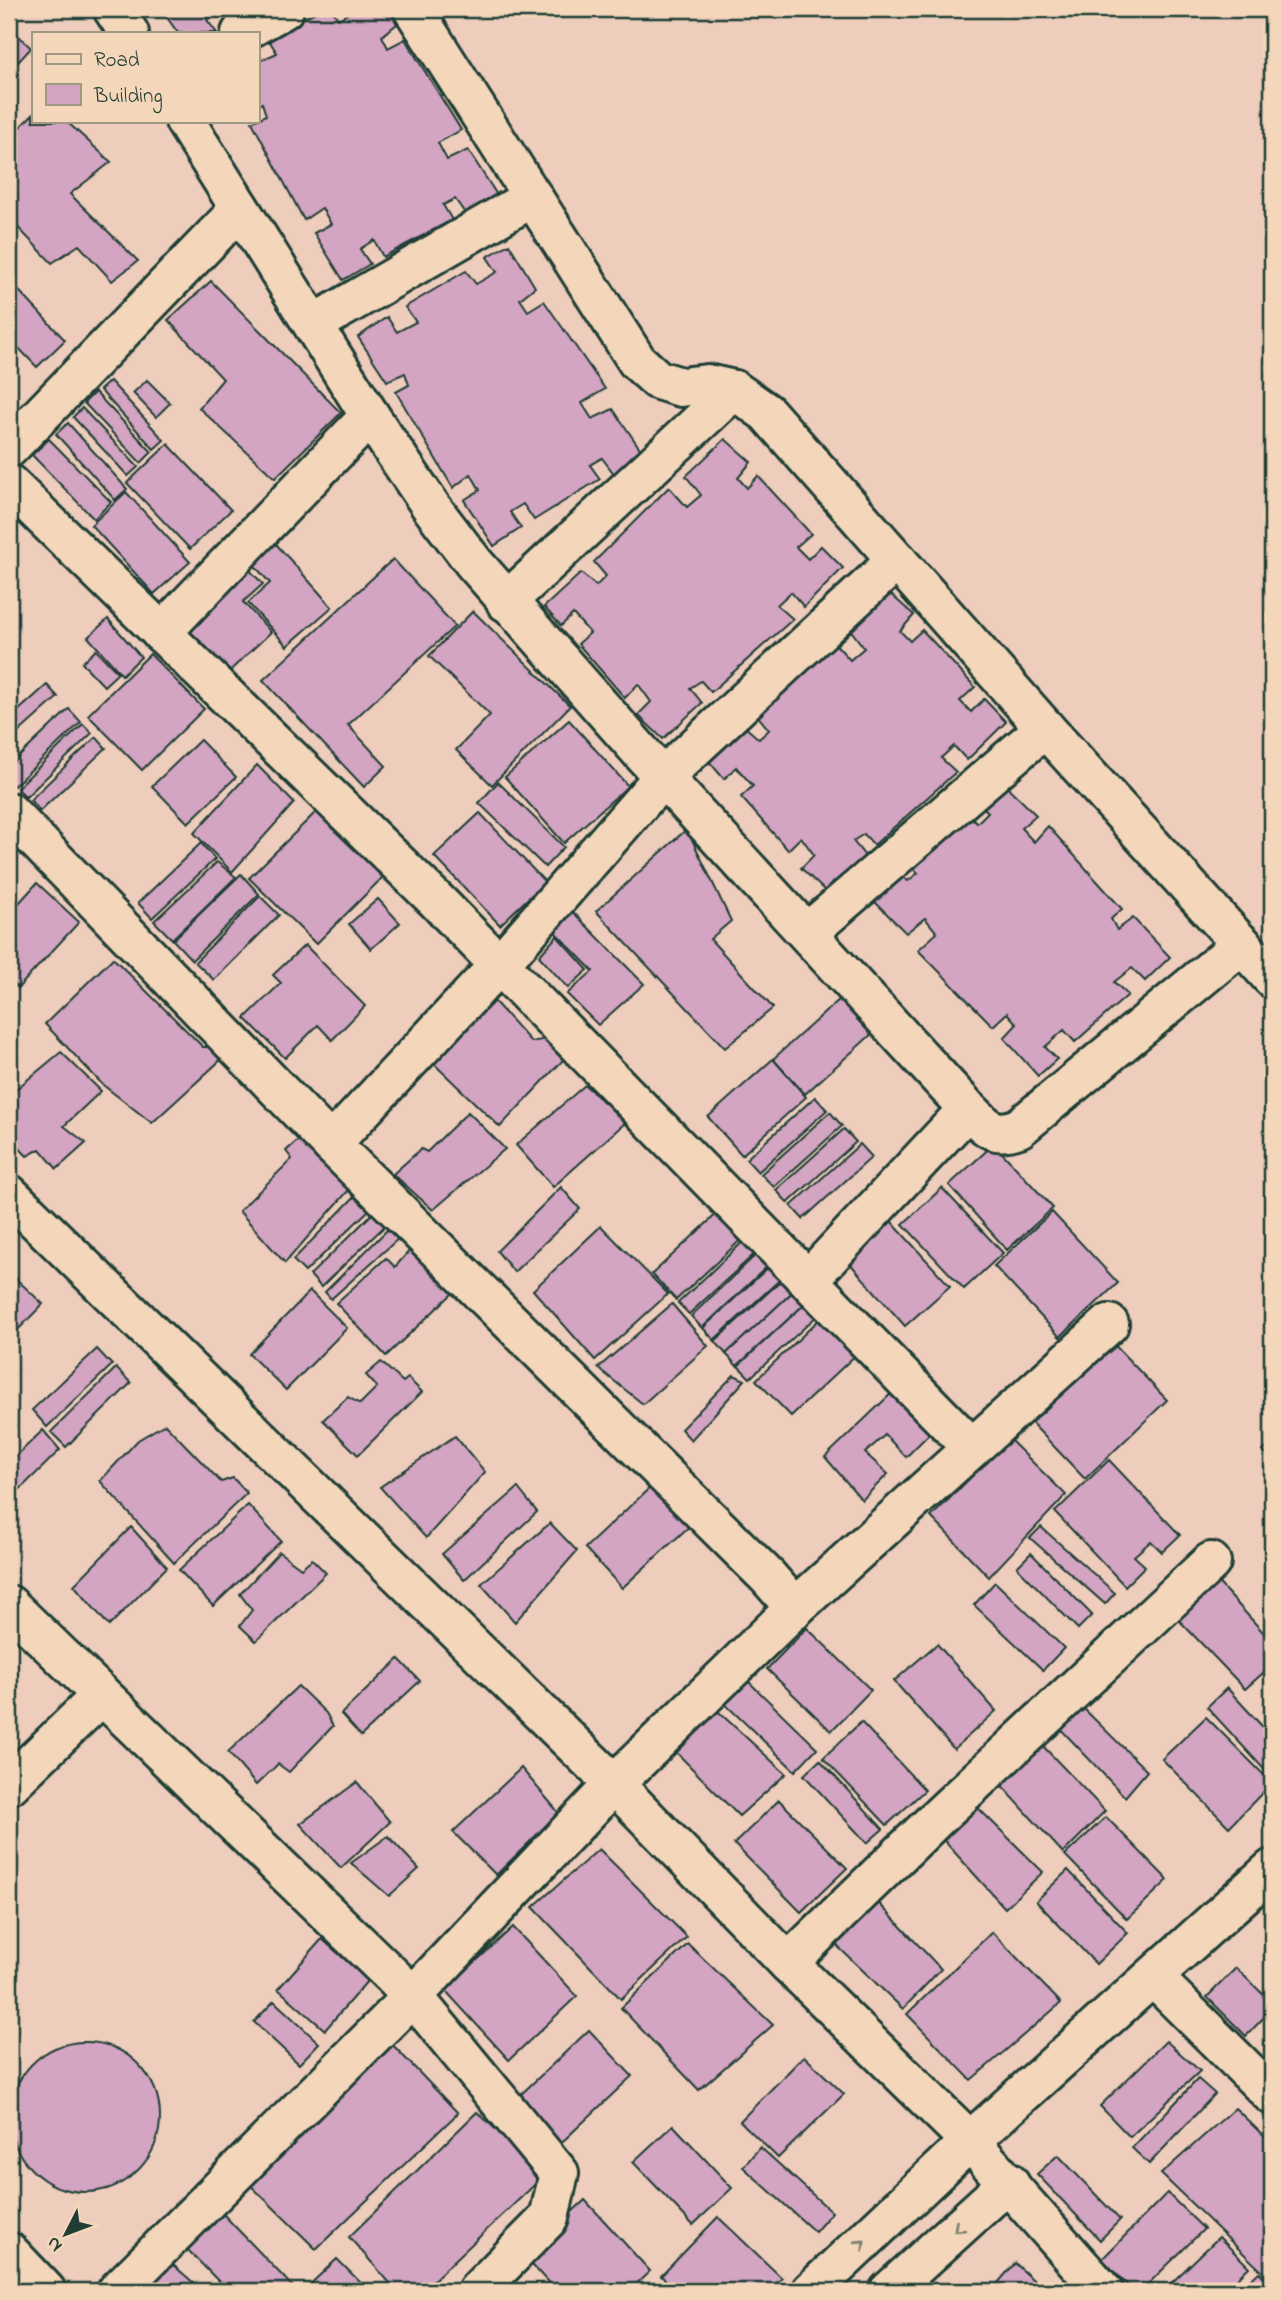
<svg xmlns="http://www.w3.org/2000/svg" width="1281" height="2300" font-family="'Indie Flower',sans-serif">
<rect width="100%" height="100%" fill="#eecdbc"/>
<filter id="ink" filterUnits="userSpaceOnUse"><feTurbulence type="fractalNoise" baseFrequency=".0143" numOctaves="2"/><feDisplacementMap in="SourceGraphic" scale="14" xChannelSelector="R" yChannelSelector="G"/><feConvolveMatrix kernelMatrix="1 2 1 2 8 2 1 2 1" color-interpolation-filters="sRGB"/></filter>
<g filter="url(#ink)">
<!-- building -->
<g fill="#d4a4c3" stroke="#1f3d34" stroke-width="2">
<path d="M161,9H259L231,28L220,11L207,20L217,33H178Z"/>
<path d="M321,9H332L338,19L356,9H389L397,24L382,36L388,48L405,39L461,130L438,143L447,160L468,150L497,195L467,216L455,199L443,205L452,220L383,257L374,240L360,249L370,264L343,280L314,233L331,224L322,208L304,220L252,122L266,115L262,103L257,106V62L277,53L267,37Z"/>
<path d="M9,26L31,48L9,72Z"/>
<path d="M33,114V121H66L111,162L70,194L138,261L112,281L79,245L52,263L9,218V138Z"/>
<path d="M509,244L535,287L520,299L528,311L544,301L605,389L582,403L592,419L613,409L643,453L615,475L602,458L590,465L600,479L534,520L523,504L510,512L521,528L494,546L464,500L480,490L471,474L453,488L396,392L409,385L405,373L387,381L358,337L387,317L397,332L416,322L405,307L466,271L476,284L497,272L487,257Z"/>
<path d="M9,280L65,340L37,367L9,338Z"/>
<path d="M211,281L341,413L275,478L199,408L223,379L168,320Z"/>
<path d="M147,380L170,403L156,417L133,393Z"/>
<path d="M110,381L164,440L154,449L100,390Z"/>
<path d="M95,392L152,452L141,463L84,403Z"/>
<path d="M82,408L138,467L128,476L73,417Z"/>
<path d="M68,423L127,489L115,500L56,434Z"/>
<path d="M49,439L111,502L94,519L32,455Z"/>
<path d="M725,439L751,462L738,478L747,488L758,476L811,534L796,547L808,559L821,546L843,568L804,607L791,592L777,605L793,619L711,692L701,681L690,688L702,703L663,739L638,715L651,702L638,684L625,698L578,644L590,633L573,614L561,626L544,607L581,573L596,586L606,576L594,562L669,487L687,507L701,495L686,476Z"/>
<path d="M168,444L231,510L190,549L127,483Z"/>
<path d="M126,492L190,562L154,594L91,525Z"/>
<path d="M269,536L332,607L287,646L248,603L270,583L246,556Z"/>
<path d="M239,559L263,584L243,602L271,632L219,681L168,626Z"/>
<path d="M393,559L455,626L348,725L386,766L364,787L263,680Z"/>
<path d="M888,592L914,615L900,631L910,641L922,630L975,687L960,701L971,712L984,699L1006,722L967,760L954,746L941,758L956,772L874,845L864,834L853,841L865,856L826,892L801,868L814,855L801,837L788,850L741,797L753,786L736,767L724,779L707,759L744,726L759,739L769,730L757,715L832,640L850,660L864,648L850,629Z"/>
<path d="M473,611L570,706L492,785L456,750L490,715L429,656Z"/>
<path d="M108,619L141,657L122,675L88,637Z"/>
<path d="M96,650L118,673L104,686L82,663Z"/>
<path d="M150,654L204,709L142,770L88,715Z"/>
<path d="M47,685L58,697L9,741V719Z"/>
<path d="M69,709L81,722L14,786L9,780V766Z"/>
<path d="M569,720L628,786L564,843L505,777Z"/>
<path d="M83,724L92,733L26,797L17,788Z"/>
<path d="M96,737L106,748L40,811L30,800Z"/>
<path d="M200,740L236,777L188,823L152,786Z"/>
<path d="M257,765L294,803L232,872L194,833Z"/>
<path d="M997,777L1036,815L1021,828L1034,842L1048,826L1122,909L1111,919L1117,930L1133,918L1170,957L1145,981L1132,968L1114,982L1128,995L1075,1042L1064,1030L1045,1047L1057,1059L1038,1076L1004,1038L1017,1024L1007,1013L993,1026L918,950L937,933L925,918L906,933L868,895L892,868L908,881L918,873L906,861L963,808L977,823L988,812L975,799Z"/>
<path d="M498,782L564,847L545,867L479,803Z"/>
<path d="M317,811L383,877L316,944L249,878Z"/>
<path d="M480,813L545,882L500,925L434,856Z"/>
<path d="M687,829L731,921L710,939L773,1008L725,1048L596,911Z"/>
<path d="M201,843L215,859L152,918L138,903Z"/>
<path d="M217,862L236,877L172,939L154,921Z"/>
<path d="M241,874L259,894L192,960L173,940Z"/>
<path d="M37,883L79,922L18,988L9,979V914Z"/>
<path d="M260,896L279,915L214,980L195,962Z"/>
<path d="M378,899L400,923L371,949L349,924Z"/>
<path d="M573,912L644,984L598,1025L567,994L593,971L554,931Z"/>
<path d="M557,936L588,970L568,988L539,956Z"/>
<path d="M305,945L365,1006L332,1040L318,1025L285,1058L245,1018L281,983L273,975Z"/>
<path d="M113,958L203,1047H212L225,1056L152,1123L103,1085L45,1024Z"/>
<path d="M850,990L882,1025L805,1094L773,1059Z"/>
<path d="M494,1001L531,1042L547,1039L565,1058L500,1127L433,1063Z"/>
<path d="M61,1052L101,1091L64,1126L86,1143L57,1169L40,1149L27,1156L9,1137V1095Z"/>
<path d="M773,1059L806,1097L742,1155L708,1117Z"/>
<path d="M585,1085L605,1103L613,1095L634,1115L553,1187L516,1145Z"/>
<path d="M815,1097L827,1110L758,1172L746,1159Z"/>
<path d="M468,1112L505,1149L433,1210L393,1174L421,1149L427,1152Z"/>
<path d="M830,1112L842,1126L774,1187L761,1174Z"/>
<path d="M844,1129L856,1142L788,1203L776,1190Z"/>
<path d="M303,1136L349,1190L285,1263L239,1211L292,1159L286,1151Z"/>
<path d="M860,1144L872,1157L803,1219L791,1206Z"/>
<path d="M994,1144L1053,1208L1007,1250L949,1185Z"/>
<path d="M561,1187L580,1209L514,1272L497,1251Z"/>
<path d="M942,1188L1003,1253L964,1289L903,1224Z"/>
<path d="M357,1194L370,1209L305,1272L293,1260Z"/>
<path d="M722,1209L746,1235L676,1300L652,1274Z"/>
<path d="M375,1211L388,1223L321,1287L310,1275Z"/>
<path d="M1052,1212L1118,1283L1060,1337L994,1266Z"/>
<path d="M890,1220L950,1286L905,1326L846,1259Z"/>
<path d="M601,1226L668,1294L595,1360L533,1290Z"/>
<path d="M390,1227L399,1238L331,1299L325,1292Z"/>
<path d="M748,1237L760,1249L689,1314L678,1303Z"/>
<path d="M411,1249L454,1292L386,1356L336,1303L386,1258L395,1267Z"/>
<path d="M761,1250L772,1262L702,1328L691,1316Z"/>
<path d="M774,1262L785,1275L714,1340L703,1328Z"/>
<path d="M786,1276L797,1288L726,1354L715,1341Z"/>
<path d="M14,1277L43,1304L9,1339V1281Z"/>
<path d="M797,1288L808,1301L737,1366L726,1354Z"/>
<path d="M310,1291L347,1328L286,1390L249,1354Z"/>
<path d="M809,1300L820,1313L750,1378L738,1366Z"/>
<path d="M672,1304L708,1346L643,1404L598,1368Z"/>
<path d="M825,1314L861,1350L791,1416L756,1380Z"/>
<path d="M1105,1335L1167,1400L1085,1479L1023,1414Z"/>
<path d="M97,1349L112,1365L47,1427L32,1410Z"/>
<path d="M381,1362L403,1382L408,1378L422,1392L358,1455L323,1420L348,1397L360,1404L377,1387L366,1375Z"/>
<path d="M116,1368L131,1383L66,1447L51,1432Z"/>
<path d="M734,1375L745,1380L691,1440L681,1429Z"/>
<path d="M897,1388L935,1428L906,1457L885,1435L865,1453L888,1474L862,1500L825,1457Z"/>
<path d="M165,1424L221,1482L233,1478L247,1493L174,1563L100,1481L138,1440Z"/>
<path d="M43,1430L60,1450L9,1500V1463Z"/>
<path d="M455,1436L485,1472L426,1538L380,1487Z"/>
<path d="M1009,1439L1066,1495L989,1577L931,1517Z"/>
<path d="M1272,1443V1460L1263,1451Z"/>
<path d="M1109,1460L1180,1535L1162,1552L1151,1541L1134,1556L1145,1566L1125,1586L1055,1512Z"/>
<path d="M655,1483L693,1523L622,1588L585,1548Z"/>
<path d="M518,1488L537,1512L464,1580L442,1554Z"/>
<path d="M248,1505L281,1541L213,1606L179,1570Z"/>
<path d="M550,1523L577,1551L515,1622L481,1584Z"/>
<path d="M131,1527L167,1567L109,1626L74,1585Z"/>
<path d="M1041,1527L1115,1593L1105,1604L1030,1538Z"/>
<path d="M279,1552L301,1568L312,1559L326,1573L256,1641L240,1626L252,1610L240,1594Z"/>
<path d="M1031,1553L1092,1615L1078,1629L1017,1567Z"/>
<path d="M1214,1578L1272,1642V1665L1245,1689L1176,1617Z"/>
<path d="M995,1582L1064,1648L1043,1670L974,1605Z"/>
<path d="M807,1628L871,1690L831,1731L767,1669Z"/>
<path d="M937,1644L996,1711L954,1749L894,1681Z"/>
<path d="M399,1659L420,1681L361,1736L341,1714Z"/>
<path d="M747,1680L817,1748L795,1771L725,1704Z"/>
<path d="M298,1686L326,1713L333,1726L289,1772L278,1764L256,1785L228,1752Z"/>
<path d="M1227,1688L1272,1737V1778L1207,1707Z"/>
<path d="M1075,1700L1147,1771L1125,1797L1054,1722Z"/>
<path d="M710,1704L786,1774L739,1816L670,1746Z"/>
<path d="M1206,1717L1272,1783L1229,1827L1162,1759Z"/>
<path d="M861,1722L925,1790L887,1825L823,1758Z"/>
<path d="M1040,1743L1105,1811L1063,1853L996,1779Z"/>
<path d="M820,1760L883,1829L867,1843L804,1775Z"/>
<path d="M521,1768L559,1813L496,1875L453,1832Z"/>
<path d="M357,1782L390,1822L341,1868L300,1824Z"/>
<path d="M779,1800L847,1868L801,1912L734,1844Z"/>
<path d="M971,1801L1043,1872L1005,1908L938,1834Z"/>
<path d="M1106,1817L1168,1880L1127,1919L1065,1855Z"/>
<path d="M388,1836L419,1869L389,1896L351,1863Z"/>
<path d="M599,1849L687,1937L621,1999L533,1907Z"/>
<path d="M1068,1870L1128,1933L1096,1964L1036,1901Z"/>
<path d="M873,1897L941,1969L903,2009L831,1940Z"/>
<path d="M513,1927L577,1996L509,2060L445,1990Z"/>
<path d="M992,1932L1061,2003L971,2080L907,2014Z"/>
<path d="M322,1939L368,1980L325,2030L278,1989Z"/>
<path d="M688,1944L773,2025L699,2090L621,2008Z"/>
<path d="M1236,1968L1272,2003V2009L1246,2036L1207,1997Z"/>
<path d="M274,2001L319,2043L299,2064L254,2022Z"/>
<path d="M589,2030L632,2076L561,2143L517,2098Z"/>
<path d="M388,2040L458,2113L316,2249L243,2178Z"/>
<path d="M1166,2041L1200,2071L1130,2137L1100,2106Z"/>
<circle cx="85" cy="2117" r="75"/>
<path d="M804,2056L844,2094L778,2158L740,2121Z"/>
<path d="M1198,2079L1215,2094L1149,2164L1132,2148Z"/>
<path d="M1235,2108L1272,2144V2281L1161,2174Z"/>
<path d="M477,2112L545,2175L422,2291H397L349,2237Z"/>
<path d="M673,2125L732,2188L693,2225L633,2162Z"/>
<path d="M760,2147L832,2212L815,2232L743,2167Z"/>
<path d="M1058,2155L1120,2220L1100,2240L1037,2174Z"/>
<path d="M1167,2193L1204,2229L1141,2291H1133L1102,2259Z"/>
<path d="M585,2200L650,2271L629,2291H556L524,2256Z"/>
<path d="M222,2213L296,2290L295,2291H228L186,2248Z"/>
<path d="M718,2217L782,2278L769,2291H678L661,2276Z"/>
<path d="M1219,2237L1249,2267L1224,2291H1163Z"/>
<path d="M337,2259L369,2291H303Z"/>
<path d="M1015,2263L1045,2291H991Z"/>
<path d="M172,2264L203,2291H146Z"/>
<path d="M1259,2272L1272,2284V2291H1238Z"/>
</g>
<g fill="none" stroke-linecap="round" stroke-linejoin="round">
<defs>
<g id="minor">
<path d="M113,9L129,33"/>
<path d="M413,9L637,361L658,380L681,387L707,384L734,390L767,413L1045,728L1272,978"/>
<path d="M241,33L284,9"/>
<path d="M185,121L370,416L432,508L474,563L663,777L968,1109C987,1126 991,1138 1019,1128L1242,944"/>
<path d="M314,324L533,197"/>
<path d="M9,448L240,209"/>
<path d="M9,484L438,902L972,1448"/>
<path d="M506,602L734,390"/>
<path d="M161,633L370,416"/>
<path d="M9,812L331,1144L768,1577L795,1608"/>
<path d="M807,933L1045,728"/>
<path d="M331,1144L499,965L663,777L897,560"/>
<path d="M9,1194L614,1784L788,1963L970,2141L1103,2291"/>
<path d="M808,1280L968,1109"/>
<path d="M9,1605L413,1996L117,2291"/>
<path d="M9,1785L101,1696"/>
<path d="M788,1963L936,1819L1211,1562"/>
<path d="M1153,1977L1272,2095"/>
<path d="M9,2252L46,2291"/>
<path d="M477,2291L549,2218L559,2173L413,1996L614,1784L795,1608L1109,1324"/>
<path d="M811,2291L970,2141L1272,1869"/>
<path d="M889,2291L1009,2182"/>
</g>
</defs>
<!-- minor casing -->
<use href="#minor" stroke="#1f3d34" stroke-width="44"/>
<!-- minor -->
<use href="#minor" stroke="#f4d7ba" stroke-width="38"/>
</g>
<!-- one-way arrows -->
<defs><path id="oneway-chevron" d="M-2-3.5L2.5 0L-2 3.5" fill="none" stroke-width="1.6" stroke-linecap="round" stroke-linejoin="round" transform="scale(1.75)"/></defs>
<g stroke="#7f8270">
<use href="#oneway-chevron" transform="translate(958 2228) rotate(138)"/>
<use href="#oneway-chevron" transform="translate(861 2244) rotate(-43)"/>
</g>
</g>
<!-- margin -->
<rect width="1281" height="2300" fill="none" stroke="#f4d7ba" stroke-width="35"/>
<rect x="18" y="18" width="1246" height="2265" fill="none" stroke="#1f3d34" stroke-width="2.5" filter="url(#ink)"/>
<!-- legend -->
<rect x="32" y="32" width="228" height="91" fill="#f4d7ba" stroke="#9f9984" stroke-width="2"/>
<rect x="46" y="54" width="35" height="10" fill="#f4d7ba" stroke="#9f9984" stroke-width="2"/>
<text x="94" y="66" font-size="21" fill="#1f3d34">Road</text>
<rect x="46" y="84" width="35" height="21" fill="#d4a4c3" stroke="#9f9984" stroke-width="2"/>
<text x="94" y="102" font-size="21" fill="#1f3d34">Building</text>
<!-- north arrow -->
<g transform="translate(66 2234) rotate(228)" stroke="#f4d7ba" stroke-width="5" paint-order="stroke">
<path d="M0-5L12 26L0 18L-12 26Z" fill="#1f3d34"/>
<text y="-10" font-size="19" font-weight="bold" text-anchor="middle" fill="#1f3d34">N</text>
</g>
</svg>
